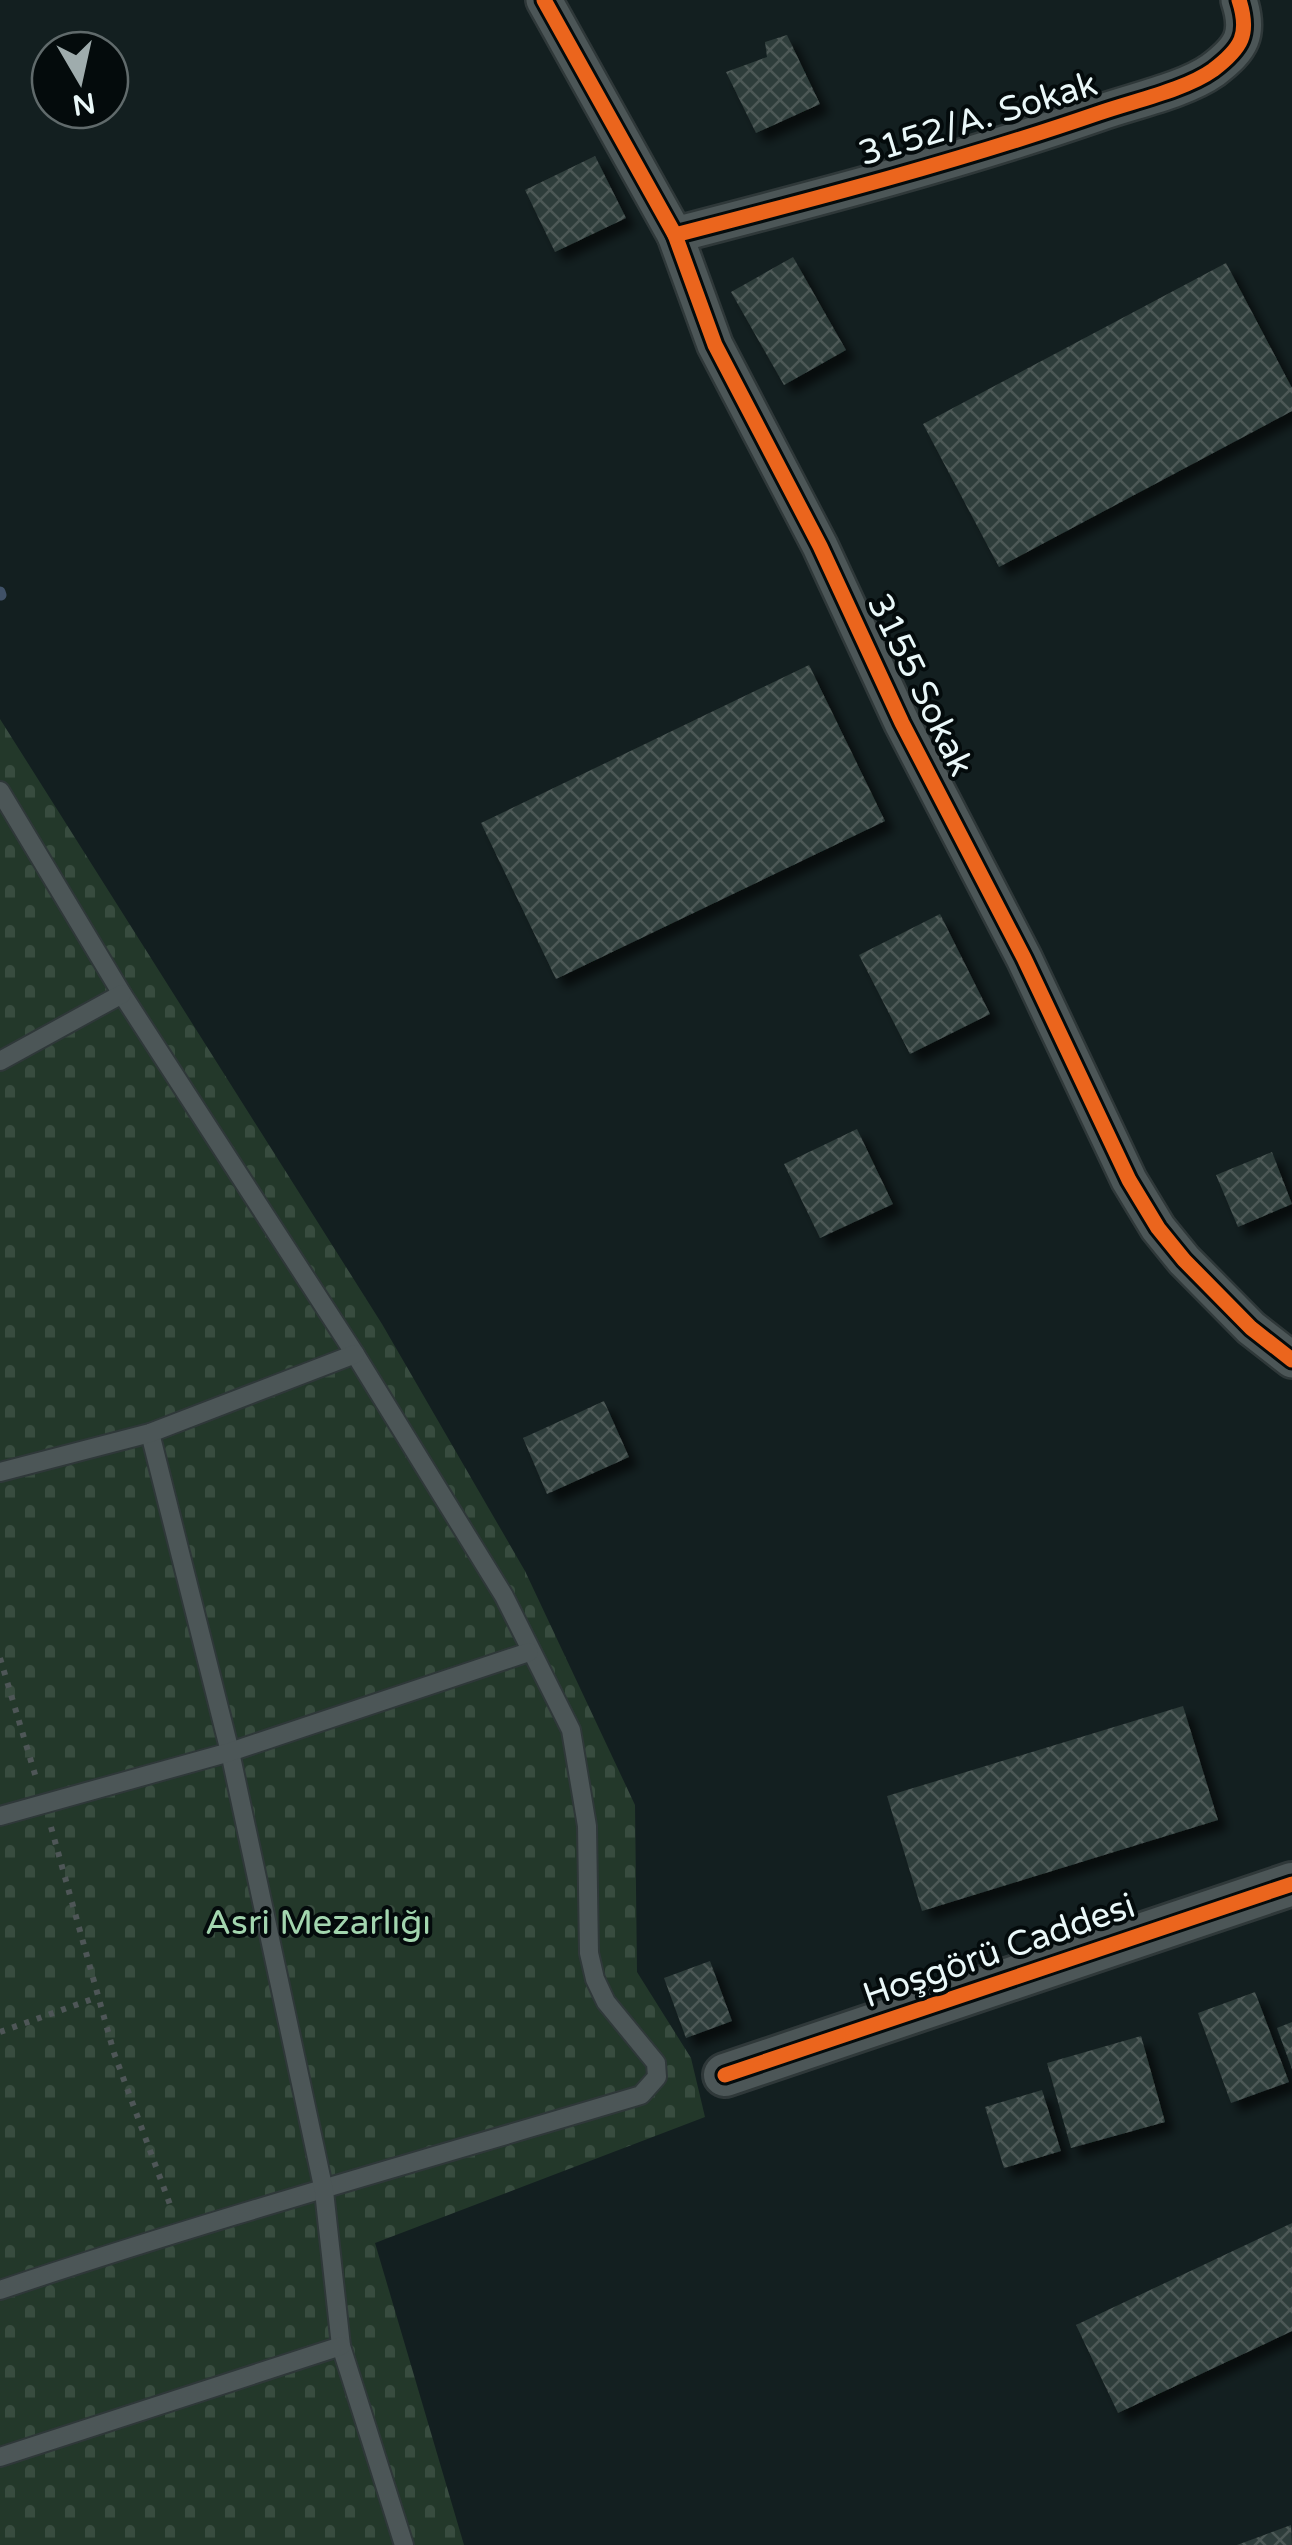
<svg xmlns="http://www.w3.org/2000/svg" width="1292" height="2545" font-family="'Varela Round',sans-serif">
<defs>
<pattern id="cemetery-stones" width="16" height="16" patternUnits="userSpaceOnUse" patternTransform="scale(2.5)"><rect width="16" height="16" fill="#23382a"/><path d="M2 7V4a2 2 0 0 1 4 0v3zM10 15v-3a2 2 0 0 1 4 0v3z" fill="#384c3f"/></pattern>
<pattern id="building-cross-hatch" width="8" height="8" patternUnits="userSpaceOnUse" patternTransform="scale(2.5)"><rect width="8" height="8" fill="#2f3c3a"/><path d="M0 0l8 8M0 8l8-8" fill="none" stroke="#4d5957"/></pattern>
<filter id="shadow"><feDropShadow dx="9" dy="9" stdDeviation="5" flood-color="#0009"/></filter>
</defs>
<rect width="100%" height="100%" fill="#131f20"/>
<!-- cemetery -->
<path fill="url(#cemetery-stones)" d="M0,719L382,1324L525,1571L635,1805L637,1972L691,2058L705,2117L375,2243L464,2545H0Z"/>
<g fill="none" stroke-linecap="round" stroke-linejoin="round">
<!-- stream -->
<path stroke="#405167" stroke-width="11" d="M0,592L1,595"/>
</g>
<!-- building -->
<g fill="url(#building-cross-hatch)" filter="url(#shadow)">
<path d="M787,35L820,104L756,133L726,72L767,57L765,42Z"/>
<path d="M595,156L626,218L555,252L525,190Z"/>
<path d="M793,257L846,350L784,385L731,292Z"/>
<path d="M1226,263L1292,388V411L999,567L923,424Z"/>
<path d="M809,665L885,821L556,979L481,823Z"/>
<path d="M940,914L990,1014L910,1054L859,955Z"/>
<path d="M857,1129L893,1204L820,1238L784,1164Z"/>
<path d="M1272,1152L1292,1204L1238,1227L1216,1175Z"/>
<path d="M604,1401L629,1457L547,1494L523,1438Z"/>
<path d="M1183,1706L1218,1820L922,1911L887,1796Z"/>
<path d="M710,1961L732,2021L686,2038L664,1978Z"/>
<path d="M1255,1992L1289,2082L1231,2103L1198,2013Z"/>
<path d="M1292,2022V2069L1277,2028Z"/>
<path d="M1141,2036L1165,2122L1071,2148L1047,2063Z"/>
<path d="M1042,2090L1061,2151L1004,2168L985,2107Z"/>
<path d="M1292,2223V2331L1118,2413L1076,2325Z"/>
<path d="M1291,2525L1292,2545H1237Z"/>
</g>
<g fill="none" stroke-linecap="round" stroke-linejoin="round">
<defs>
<g id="service">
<path d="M0,791L122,994L355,1354L504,1596L571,1730L587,1826L589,1953L595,1979L606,2002L656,2063L657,2077L641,2095C427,2159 212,2219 0,2290"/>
<path d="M0,1061L122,994"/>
<path d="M150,1433L230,1752L324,2191L341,2346L404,2545"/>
<path d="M0,1472L150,1433L355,1354"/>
<path d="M0,1816L230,1752L529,1652"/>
<path d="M0,2457L341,2346"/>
</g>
<g id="minor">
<path d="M544,0L675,235L715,345L820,546L902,723L1024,958L1129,1180L1158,1228L1184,1260L1251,1328L1292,1360"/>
<path d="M675,235C818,198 960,161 1099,113C1133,101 1185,90 1213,70C1242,48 1250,34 1239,0"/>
</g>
<path id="tertiary" d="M725,2075L1292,1884"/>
</defs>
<!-- service casing -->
<use href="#service" stroke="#2f3839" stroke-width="22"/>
<!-- minor casing -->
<use href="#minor" stroke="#2f3839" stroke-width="40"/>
<!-- tertiary casing -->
<use href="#tertiary" stroke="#2f3839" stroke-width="48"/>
<!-- path -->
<g stroke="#4e5657" stroke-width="6" stroke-dasharray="5 8" stroke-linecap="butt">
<path d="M0,1658L37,1781"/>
<path d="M51,1827L114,2053L172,2210"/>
<path d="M0,2032L98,1997"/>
</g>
<!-- service -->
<use href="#service" stroke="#4c5657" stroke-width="18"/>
<!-- minor -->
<use href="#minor" stroke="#4c5657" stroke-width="35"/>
<!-- tertiary -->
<use href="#tertiary" stroke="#4c5657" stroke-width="42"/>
<defs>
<g id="cycleway">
<path d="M544,0L675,235L715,345L820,546L902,723L1024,958L1129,1180L1158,1228L1184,1260L1251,1328L1292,1360"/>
<path d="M675,235C818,198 960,161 1099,113C1133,101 1185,90 1213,70C1242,48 1250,34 1239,0"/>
<path d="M725,2075L1292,1884"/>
</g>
</defs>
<!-- cycleway casing -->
<use href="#cycleway" stroke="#040b0c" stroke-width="21"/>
<!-- cycleway -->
<use href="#cycleway" stroke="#eb651d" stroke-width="15"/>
</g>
<g text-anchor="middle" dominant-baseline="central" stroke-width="8" stroke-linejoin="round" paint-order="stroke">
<!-- street labels -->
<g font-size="35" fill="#eaf8f9" stroke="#040b0c">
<text transform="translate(978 119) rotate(-17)">3152/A. Sokak</text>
<text transform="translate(920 685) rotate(64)">3155 Sokak</text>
<text transform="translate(999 1951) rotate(-19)">Hoşgörü Caddesi</text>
</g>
<!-- park labels -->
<g font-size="35" fill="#a3d6af" stroke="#040b0c">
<text x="318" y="1923">Asri Mezarlığı</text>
</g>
</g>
<!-- north arrow -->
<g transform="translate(80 80) rotate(171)"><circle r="48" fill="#040b0c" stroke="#606a6b" stroke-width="2.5"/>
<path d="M0-8L18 38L0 25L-18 38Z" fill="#9facad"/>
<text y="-15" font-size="28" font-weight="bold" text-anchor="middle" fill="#eaf8f9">N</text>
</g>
</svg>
